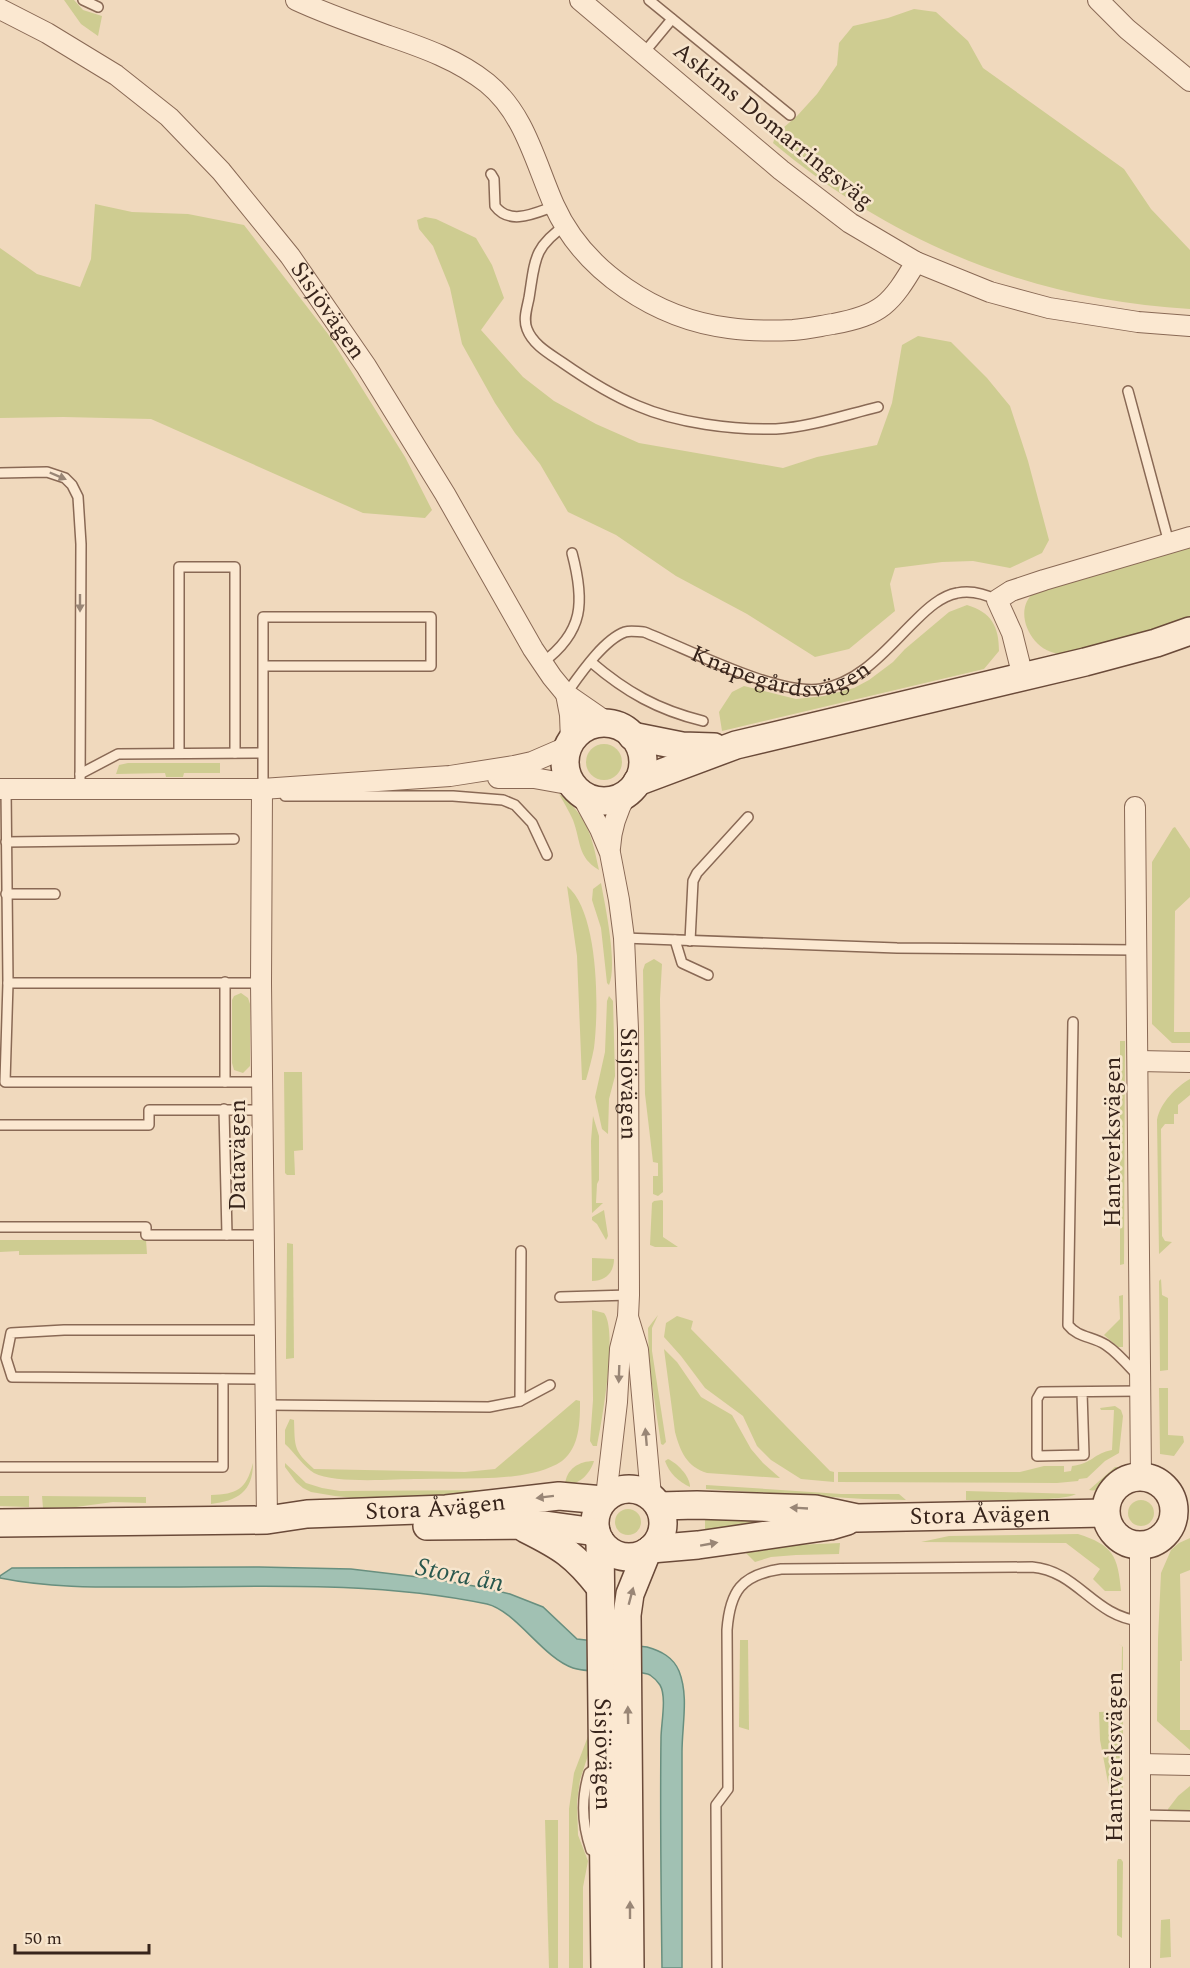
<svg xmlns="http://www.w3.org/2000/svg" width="1190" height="1968" font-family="Spectral,serif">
<rect width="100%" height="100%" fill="#f0d9bd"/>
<!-- green -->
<g fill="#cecc91">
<path d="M64,0H74L83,10L102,16L98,36L81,24Z"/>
<path d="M914,9L936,12L968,41L983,68L1124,169L1151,209L1190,250V309C1033,300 894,244 773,143L776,134L797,116L817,94L837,65L839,43L853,26L888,18Z"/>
<path d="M95,204L132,212L188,214L244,225L328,334L405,457L432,510L425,518L363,513L151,419L63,417L0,418V248L37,274L80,287L91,259Z"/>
<path d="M425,217L436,219L476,238L492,265L504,298L481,330L523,377L554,401L596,424L639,443L783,468L817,457L877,445L892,403L902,345L918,336L951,342L987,378L1010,406L1028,461L1049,540L1042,553L1010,568L973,561L942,562L895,568L890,584L895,611L849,649L815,657L747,614L676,576L616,535L568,512L540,464L515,433L495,403L462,344L450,288L433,246L419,229L417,220Z"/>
<path d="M1190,544V618C1159,627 1128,637 1097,645C1086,648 1073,654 1061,654C1031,653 1010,609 1036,591Z"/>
<path d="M967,605C991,612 999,626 999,651L984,669L722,731L719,712L732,692L744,686L796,699L824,696L854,688L869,680L893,662L905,649L949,612Z"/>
<circle cx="604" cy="762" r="18"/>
<path d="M128,763H220V773H184L183,777H166L165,773L116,774L119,765Z"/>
<path d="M559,794C588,816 592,837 599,870C577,857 581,841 573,820C569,811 564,803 559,794Z"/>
<path d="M1175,827L1190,849V897L1175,911L1174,1032H1190V1043H1172L1152,1024V862L1173,828Z"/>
<path d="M601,883C605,905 618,966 609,985L607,983L601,928L592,900L593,889Z"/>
<path d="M567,886C599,912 599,1009 594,1048C592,1059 589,1069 586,1080H582L577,956Z"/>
<path d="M654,959L662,964L660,999L663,1192L658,1196L653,1194V1176H658V1163L653,1162L645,1094L643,970L645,964Z"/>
<path d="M241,993L248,998L250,1004V1066L243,1073L234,1070L232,1063V1000L234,996Z"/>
<path d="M609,996L613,1001L615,1076L609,1099L608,1134L602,1129L595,1097L605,1052L607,1001Z"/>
<path d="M1120,1041H1125L1124,1264L1120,1265Z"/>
<path d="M284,1072H302L303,1150L294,1151L295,1175H287L285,1173Z"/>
<path d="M1190,1079V1095L1178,1105V1114H1174V1124H1165L1161,1129L1162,1236L1165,1241L1172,1242L1159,1254L1157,1120C1160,1103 1176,1087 1190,1079Z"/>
<path d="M593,1116L599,1136V1180L597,1184L596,1203H603L592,1213L591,1141Z"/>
<path d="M662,1200L663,1201V1237L678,1247H655L650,1245L652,1203L654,1201Z"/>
<path d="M604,1210L608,1236L606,1240L597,1224L592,1220V1217Z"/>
<path d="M0,1240H146L147,1254L19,1255V1251L0,1252Z"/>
<path d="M287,1243L293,1244L294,1358L286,1359Z"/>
<path d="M592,1258L614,1259C614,1272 606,1281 592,1281Z"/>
<path d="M1161,1279L1162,1295L1168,1298V1370L1160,1371L1159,1281Z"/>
<path d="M1123,1295V1347H1118L1104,1335L1120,1319L1119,1296Z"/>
<path d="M592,1310L604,1313C618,1330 602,1422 597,1446H593L590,1441L593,1400Z"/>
<path d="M658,1315L652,1328V1351L666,1442L663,1445L661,1444L649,1364L648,1328Z"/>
<path d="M677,1316L693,1321L691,1329L830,1471L834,1472V1482L801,1479L771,1460L757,1446L743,1416L705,1388L681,1356L664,1337L666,1323Z"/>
<path d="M664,1349L677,1362L701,1397L732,1415L751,1449L763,1463L780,1478L707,1473C687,1467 680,1451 675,1432Z"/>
<path d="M1159,1388H1168V1435L1183,1436L1184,1442L1174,1456L1160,1454Z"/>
<path d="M576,1400L580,1401C580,1421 580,1447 562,1461C549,1470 530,1474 515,1476C483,1480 450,1478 419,1479C393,1479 335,1484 314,1473C305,1468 293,1451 285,1444V1430L290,1419L294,1420C295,1447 293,1450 314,1469L465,1472L495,1469Z"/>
<path d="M1115,1406L1121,1410L1123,1416L1119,1453L1105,1461L1087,1478L1079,1479L1078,1481L1057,1483L838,1482V1472H1020L1044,1466H1064V1472L1071,1471L1072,1466C1092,1464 1094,1453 1112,1450L1114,1410H1101L1100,1408Z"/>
<path d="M668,1459C677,1463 690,1476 690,1487C679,1482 669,1473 665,1461Z"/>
<path d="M594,1461C590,1474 579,1485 565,1485C566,1469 579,1461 594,1461Z"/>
<path d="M253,1463C253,1492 237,1501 211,1504V1495C237,1494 246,1490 253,1463Z"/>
<path d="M285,1463L306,1483L322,1488L340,1491L496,1490L545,1483L550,1485L538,1492L365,1499L335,1496L311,1492L303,1488L296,1482L285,1467Z"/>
<path d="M1115,1467H1119C1114,1478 1102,1493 1089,1490Z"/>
<path d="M706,1485L841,1494H899L906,1500L864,1499L706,1489Z"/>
<path d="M966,1491L1076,1494C1063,1502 986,1500 966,1500Z"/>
<path d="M0,1496H29V1507L0,1506Z"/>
<path d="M42,1496L146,1497V1503L113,1502L76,1507L43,1508Z"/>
<circle cx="1141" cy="1513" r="13"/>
<circle cx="628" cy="1522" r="13"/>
<path d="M705,1518L788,1519L705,1539Z"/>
<path d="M1078,1534C1113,1545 1118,1556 1121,1591H1105L1093,1579L1100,1569L1066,1543L921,1542L949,1536Z"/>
<path d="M1190,1538V1570L1180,1574L1182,1661H1180V1730H1190V1750L1157,1721L1158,1639L1161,1573L1171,1550L1179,1543Z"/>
<path d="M840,1543L839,1554L796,1555L771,1557L755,1562L745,1552L797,1545Z"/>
<path d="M740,1640H748L749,1730L739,1727Z"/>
<path d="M1119,1644L1123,1647V1786L1121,1792L1110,1793L1100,1740L1099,1712L1121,1711L1122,1646Z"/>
<path d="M590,1731L591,1746L580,1780L577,1802L578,1835L588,1861L583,1887V1968H569V1809L574,1773Z"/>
<path d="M1190,1786V1811L1169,1812L1168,1809L1178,1796Z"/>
<path d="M545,1820H558V1968H549Z"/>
<path d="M1118,1859H1121L1123,1862L1122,1938L1117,1935V1862Z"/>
<path d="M1170,1919L1171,1957L1160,1958L1161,1920Z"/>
</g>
<!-- water -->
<path fill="#a1c1b3" stroke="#688f7f" stroke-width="1.5" d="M259,1567L351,1569L435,1579L485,1588L510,1594L543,1607L577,1639L647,1647C661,1651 673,1657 679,1671C689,1696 682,1725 682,1752C682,1824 682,1896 682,1968H662C661,1891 660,1815 661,1738C661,1724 667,1697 660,1685C658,1682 653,1677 650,1675C636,1668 594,1675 573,1668C543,1658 516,1611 487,1604C382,1582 272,1586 166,1587C111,1587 54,1589 0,1578V1576L12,1568Z"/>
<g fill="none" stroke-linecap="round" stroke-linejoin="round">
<defs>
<g id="lane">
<path d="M83,0L98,7"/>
<path d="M649,0L790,115"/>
<path d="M643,54L672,19"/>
<path d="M491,174L494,179L495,206C510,226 535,213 555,206"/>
<path d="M566,225C533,247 535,261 529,298C527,308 523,319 527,329C533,345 550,354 563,363C586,379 611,395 638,406C677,423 733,430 776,429C810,427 845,415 878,407"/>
<path d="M1128,391L1169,543"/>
<path d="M0,473L47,472L65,478L72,485L78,497L81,544L80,789"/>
<path d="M591,662C626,692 658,710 703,721"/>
<path d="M542,663C584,632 585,602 572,553"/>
<path id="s1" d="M566,694C579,676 603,640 625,632C631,630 638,632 644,632C688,649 777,696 821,689C862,682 888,647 916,620C927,609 941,596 957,593C971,590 985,594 997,600"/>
<path d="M179,753V567H235V753"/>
<path d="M80,774L118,754L262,753"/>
<path d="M6,789L8,983L5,1082H263"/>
<path d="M263,789V617H431V666H263"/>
<path d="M285,796H453L503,800L515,805L532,823L547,855"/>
<path d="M6,842L234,839"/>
<path d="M6,894H55"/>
<path d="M624,938L897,948L1137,950"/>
<path d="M675,940L682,963L708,975"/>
<path d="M690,941L693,881L697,873L748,817"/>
<path d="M225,982V1082"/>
<path d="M8,983H261"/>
<path d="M1073,1022L1068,1325C1078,1338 1093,1336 1106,1345C1118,1353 1127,1364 1137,1375"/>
<path d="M224,1109L227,1235"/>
<path d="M0,1125H149V1110H263"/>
<path d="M0,1227H146V1235H264"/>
<path d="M560,1297L629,1295"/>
<path d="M265,1330H64L11,1333L6,1358L12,1377L265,1379"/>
<path d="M1082,1392L1084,1455L1037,1456V1399L1041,1392L1140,1391"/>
<path d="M520,1401L521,1251"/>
<path d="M266,1405L489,1407L520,1401L550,1385"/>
<path d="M0,1467H223V1379"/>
<path d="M1140,1815L1190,1816"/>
<path d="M597,1853L591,1850C582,1824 581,1799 589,1773L598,1766"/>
<path d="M717,1968L716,1805L728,1789L727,1630C730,1591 741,1575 781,1569L1032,1567C1078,1571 1093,1616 1140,1621"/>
</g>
<g id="street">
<path d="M296,0C326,14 358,25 389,36C424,48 458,60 487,83C525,114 535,162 554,205C584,272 657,319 729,328C750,331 771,331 793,330C806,329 820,326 833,324C882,315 891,304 916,262"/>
<path d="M580,0L781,170L850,223L916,262L990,292L1049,308L1138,322L1190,326"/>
<path d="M1098,0L1127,29L1190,81"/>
<path id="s2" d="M0,9L47,33L116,75L169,117L221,171L290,256L366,366L445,494L533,649L552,677L566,694L608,723"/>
<path d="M1023,677L1012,633L997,600L1011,591L1044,580L1190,537"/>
<path d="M566,694L570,715L571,741"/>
<path d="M498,778H534L573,785"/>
<path d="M0,789H262L261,983L267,1520"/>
<path d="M262,789L450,776L514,766L532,762L569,746"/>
<path id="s3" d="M581,794L600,829L610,853L619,900L624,938L628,1029L629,1295L628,1317L620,1349L617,1402L606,1497"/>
<path d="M1135,807L1141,1477"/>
<path d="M610,848C611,827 617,811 627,793"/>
<path d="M1138,1061L1190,1062"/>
<path d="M628,1317L638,1350L651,1496"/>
<path d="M1140,1546V1968"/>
<path d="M1140,1764L1190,1765"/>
</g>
<g id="secondary">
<circle cx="604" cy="762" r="39"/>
<path d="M632,736L682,746L714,747"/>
<path d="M637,782L736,745L1085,662L1156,643L1190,631"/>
<circle cx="1140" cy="1511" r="34"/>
<circle cx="629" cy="1523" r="34"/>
<path id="s4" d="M659,1506L697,1505L815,1509L857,1518L1105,1513"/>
<path id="s5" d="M0,1523L267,1520L307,1514L446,1509L559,1496L603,1500"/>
<path d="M427,1526L545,1525L596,1532"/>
<path d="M526,1529C562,1547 575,1555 600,1587"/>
<path id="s6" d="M600,1541L605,1968"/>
<path d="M651,1549L698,1545L830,1526L847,1521"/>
<path d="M630,1968L627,1615L630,1594L647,1552"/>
</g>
</defs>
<!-- lane casing -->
<use href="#lane" stroke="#896955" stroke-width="12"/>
<!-- street casing -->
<use href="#street" stroke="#896955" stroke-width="22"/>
<!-- secondary casing -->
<use href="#secondary" stroke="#6a4a39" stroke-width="30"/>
<!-- lane -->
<use href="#lane" stroke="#fbe8d1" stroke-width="9"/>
<!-- street -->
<use href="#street" stroke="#fbe8d1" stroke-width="20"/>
<!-- secondary -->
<use href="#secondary" stroke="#fbe8d1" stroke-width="27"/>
</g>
<!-- one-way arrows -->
<defs><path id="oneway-solid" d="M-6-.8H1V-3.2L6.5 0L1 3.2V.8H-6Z" transform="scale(1.5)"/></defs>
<g fill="#998676">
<use href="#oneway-solid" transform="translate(58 476) rotate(23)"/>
<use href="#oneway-solid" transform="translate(80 603) rotate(90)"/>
<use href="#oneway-solid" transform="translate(619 1374) rotate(92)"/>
<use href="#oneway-solid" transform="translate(646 1437) rotate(-95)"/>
<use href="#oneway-solid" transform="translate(545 1497) rotate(173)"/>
<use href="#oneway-solid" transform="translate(799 1508) rotate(-177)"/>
<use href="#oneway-solid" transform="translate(709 1544) rotate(-10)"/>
<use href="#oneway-solid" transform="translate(631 1596) rotate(-75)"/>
<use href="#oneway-solid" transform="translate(628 1715) rotate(-91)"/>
<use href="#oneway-solid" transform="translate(630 1910) rotate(-90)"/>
</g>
<g text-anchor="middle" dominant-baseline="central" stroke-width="5" stroke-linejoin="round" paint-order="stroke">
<!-- street labels -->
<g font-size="24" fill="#37241b" stroke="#f7e5cd">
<text transform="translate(773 126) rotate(39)">Askims Domarringsväg</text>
<text stroke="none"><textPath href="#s2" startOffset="452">Sisjövägen</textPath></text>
<text stroke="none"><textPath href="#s1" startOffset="252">Knapegårdsvägen</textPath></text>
<text stroke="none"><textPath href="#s3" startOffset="298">Sisjövägen</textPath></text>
<text transform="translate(1113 1142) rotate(-90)">Hantverksvägen</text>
<text transform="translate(238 1155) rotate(-90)">Datavägen</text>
<text stroke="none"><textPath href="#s5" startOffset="436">Stora Åvägen</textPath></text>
<text stroke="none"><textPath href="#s4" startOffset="322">Stora Åvägen</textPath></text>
<text stroke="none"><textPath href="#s6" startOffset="213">Sisjövägen</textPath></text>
<text transform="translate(1115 1757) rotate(-90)">Hantverksvägen</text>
</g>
<!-- water labels -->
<g font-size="26" font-style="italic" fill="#29584e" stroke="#f7e5cd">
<text transform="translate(460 1575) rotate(11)">Stora ån</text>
</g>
</g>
<!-- scale -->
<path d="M15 1944v9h134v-9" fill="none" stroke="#37241b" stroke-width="3"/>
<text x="24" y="1944" font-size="18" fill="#37241b" stroke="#f7e5cd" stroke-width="4.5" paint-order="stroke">50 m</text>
</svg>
